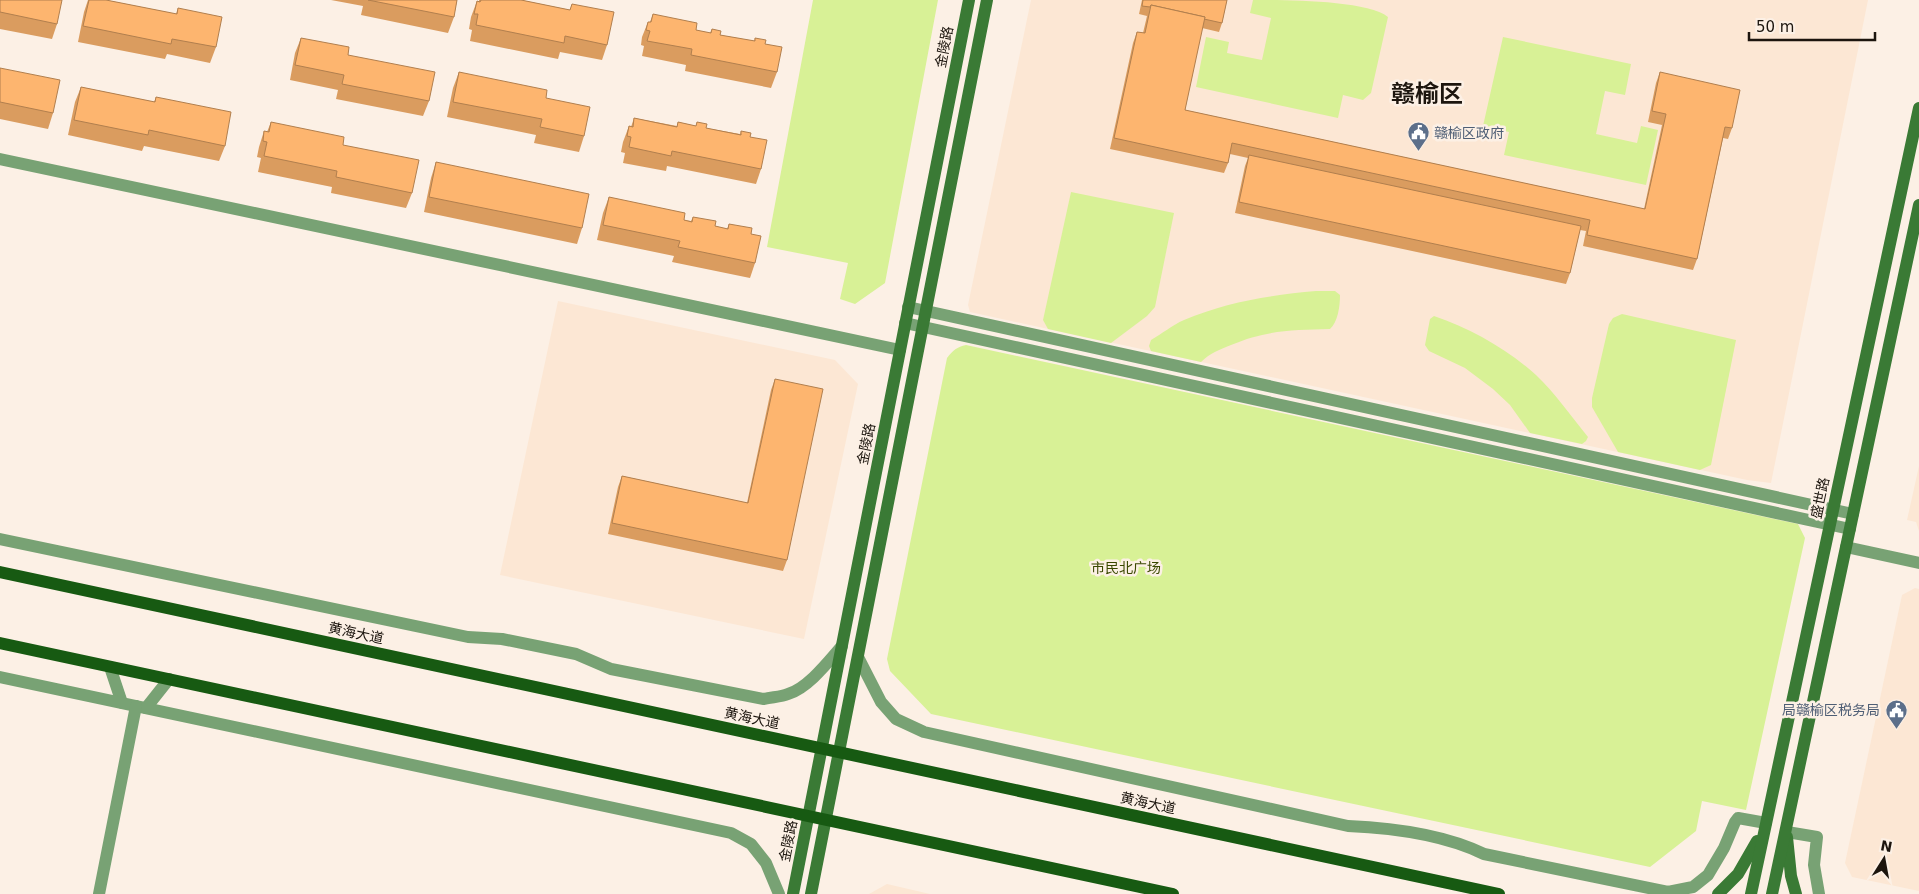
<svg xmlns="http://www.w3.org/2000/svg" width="1919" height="894" font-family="'DejaVu Sans','Noto Sans SC',sans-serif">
<rect width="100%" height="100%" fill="#fcf0e5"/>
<!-- built -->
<g fill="#fce7d4">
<path d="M1031,0H1868L1771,483L1747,480L970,312L968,305Z"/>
<path d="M558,301L835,360L858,384L804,639L500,575Z"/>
<path d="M1919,466V531L1916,522L1907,520Z"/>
<path d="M1915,588L1919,589V891L1852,877L1845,863L1902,595Z"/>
<path d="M887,884L930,894H869Z"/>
</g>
<!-- green -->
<g fill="#d8f196">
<path d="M813,0H938L885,283L855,304L840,299L848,263L767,247Z"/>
<path d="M1253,0C1284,0 1367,0 1388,17L1371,93L1363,100L1343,95L1338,118L1196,87L1206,37L1229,42L1227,53L1262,60L1271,18L1250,13Z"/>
<path d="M1503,37L1631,64L1625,95L1605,91L1596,134L1637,143L1641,126L1658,130L1646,185L1504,155L1509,132L1483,126Z"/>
<path d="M1071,192L1174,213L1155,307L1147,316L1111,343L1048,329L1043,320Z"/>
<path d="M1316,291H1335L1340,295C1340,306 1338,322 1330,329C1293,330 1266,330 1231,345C1219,350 1210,353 1201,362L1151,351L1149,346L1151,340C1162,334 1172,325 1184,320C1226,302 1271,295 1316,291Z"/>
<path d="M1622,314L1736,340L1711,465L1700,470L1618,452L1592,407V398L1609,324L1613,318Z"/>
<path d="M1434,316C1471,329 1506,348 1536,375C1555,393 1571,416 1588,437L1586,441L1582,444L1530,433L1510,405L1493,389L1465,368L1429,351L1425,345L1430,319Z"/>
<path d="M966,345L1798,524L1805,538L1746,810L1702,801L1696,831L1650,867L931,714L890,671L887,659L947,358C953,350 957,347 966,345Z"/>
</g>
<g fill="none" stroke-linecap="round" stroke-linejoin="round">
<!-- street -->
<g stroke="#78a274" stroke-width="12">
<path d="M0,159L900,350"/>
<path d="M908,307L1853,514"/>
<path d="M905,323L1850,529"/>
<path d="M0,539L468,637L502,639L576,654L611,669L764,699C772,697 781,697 788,694C808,688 828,662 842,646"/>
<path d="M1846,547L1919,563"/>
<path d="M858,657L881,702L896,719L924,732L1348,826C1394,828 1443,834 1484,854L1668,892L1693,887L1708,875L1724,848L1735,822L1738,818L1766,823"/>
<path d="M110,667L122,703"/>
<path d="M0,677L731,833L751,844L766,863L779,894"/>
<path d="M146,708L169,679"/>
<path d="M1787,832L1817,837L1814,865L1819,894"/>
<path d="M99,894L136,706"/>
</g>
<!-- secondary -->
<g stroke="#3a7a35" stroke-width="12">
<path d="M1787,837L1791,876L1796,894"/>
<path d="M793,894L969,0"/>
<path d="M811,894L987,0"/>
<path d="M1718,894L1738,874L1757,841"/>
<path d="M1751,894L1919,108"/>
<path d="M1772,894L1919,205"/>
</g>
<!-- primary -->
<g stroke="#175a12" stroke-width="12">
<path d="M0,572L1499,894"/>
<path d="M0,643L1173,894"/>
</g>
</g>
<!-- wall -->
<g fill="#da9c5f">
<path d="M0,0L57,24L52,39L0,29Z"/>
<path d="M88,0H106L176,14L178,8L216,47L210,63L167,54L165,59L78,42L84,12Z"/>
<path d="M331,0H457L454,17L448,33L361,15L363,6Z"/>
<path d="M479,0H521L570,10L572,4L607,45L602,60L560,52L558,59L470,41L472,30L469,29L471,17L477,1L479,2Z"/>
<path d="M1142,0H1227L1222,23L1219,32L1202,28L1185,110L1644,209L1662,125L1648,122L1656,83L1660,72L1732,128L1728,139L1723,138L1697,259L1693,270L1583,246L1586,231L1580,230L1570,273L1566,284L1235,213L1245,166L1248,158L1230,154L1228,163L1224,173L1110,149L1133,43L1137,32L1143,33L1147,16L1139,14Z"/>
<path d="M653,14L696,30L710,33L712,29L720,35L754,41L755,38L765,44L777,72L771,88L685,71L686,65L642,56L644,46L641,45L642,37L648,22H650Z"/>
<path d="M301,38L348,55L429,101L423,116L336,99L338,90L290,80L295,53Z"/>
<path d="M0,68L53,113L48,129L0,119Z"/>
<path d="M459,72L546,98L584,136L579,152L534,143L536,135L447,117L453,88Z"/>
<path d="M81,87L154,102L156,97L225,146L219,161L144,146L142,151L68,135L75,102Z"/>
<path d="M634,118L677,126L678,122L696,126L697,122L706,128L740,134L741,131L750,137L761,169L756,184L667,166L666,171L623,163L625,153L621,152L623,142L629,126L631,127Z"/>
<path d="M271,122L343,145L412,193L406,208L331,193L332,187L258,172L261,158L257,157L259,147L264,131L267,132Z"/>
<path d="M436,162L582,228L577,244L424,212L431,178Z"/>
<path d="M609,197L684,220L691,221L693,217L715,226L727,229L729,224L751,234L755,263L750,278L672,262L674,256L597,240L603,213Z"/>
<path d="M775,379L787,560L783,571L608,534L618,487L622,476L747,503L771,390Z"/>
</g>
<!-- building -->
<g fill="#fdb56f" stroke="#b17f4e">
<path d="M0,0H62L57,24L0,12Z"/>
<path d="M89,0H106L177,14L178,8L222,17L216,47L172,39L171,44L83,26Z"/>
<path d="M368,0H457L454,17Z"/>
<path d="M481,0H521L570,10L572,4L614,12L607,45L565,36L564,43L476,25L478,14H474L477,1L480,2Z"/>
<path d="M1143,0H1227L1222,23L1204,19L1205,17L1151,5L1150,7L1142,6Z"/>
<path d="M1151,5L1205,17L1185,110L1645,209L1666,114L1652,111L1660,72L1740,90L1732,128L1725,127L1697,259L1587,235L1590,220L1232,143L1228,163L1114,138L1137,32L1145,33Z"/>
<path d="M653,14L697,23L696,30L711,33L712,29L721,31L720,35L755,41V38L766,40L765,44L782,47L777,72L691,55L692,49L647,41L650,31L646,30L648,22H651Z"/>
<path d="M301,38L349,47L348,55L435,72L429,101L342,84L344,75L295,65Z"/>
<path d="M0,68L60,80L53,113L0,102Z"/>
<path d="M459,72L547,90L546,98L590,107L584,136L540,127L542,119L453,102Z"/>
<path d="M81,87L155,102L156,97L231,112L225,146L149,130L148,135L74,120Z"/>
<path d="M634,118L677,127L678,122L696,126L697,122L707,124L706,128L741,135V131L751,133L750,137L767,140L761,169L672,151L671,156L629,147L631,137L627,136L629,126L633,127Z"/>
<path d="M271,122L344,137L343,145L419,160L412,193L336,177L337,171L264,156L267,142L263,141L264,131L269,132Z"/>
<path d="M1249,155L1581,226L1570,273L1239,202Z"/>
<path d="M436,162L589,194L582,228L429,197Z"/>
<path d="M609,197L685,213L684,220L692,222L693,217L716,221L715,226L728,229L729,224L752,228L751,234L761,236L755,263L678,247L680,241L603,225Z"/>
<path d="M775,379L823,389L787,560L612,523L622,476L748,503Z"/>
</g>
<!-- icons -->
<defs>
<symbol id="civic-pin" viewBox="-11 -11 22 30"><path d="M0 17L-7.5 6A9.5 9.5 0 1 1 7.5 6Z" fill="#5c6f8a" stroke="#fcf0e5"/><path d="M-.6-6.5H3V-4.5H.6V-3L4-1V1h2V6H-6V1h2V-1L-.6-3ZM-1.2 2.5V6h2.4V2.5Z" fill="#fff"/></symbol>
</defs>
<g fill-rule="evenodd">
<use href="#civic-pin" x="1406" y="120" width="25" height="34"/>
<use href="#civic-pin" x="1884" y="698" width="25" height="34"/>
</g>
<g text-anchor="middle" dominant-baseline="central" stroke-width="5" stroke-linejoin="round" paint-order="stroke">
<!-- street labels -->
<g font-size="14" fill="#1c150e" stroke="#fcf0e5">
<text transform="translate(944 47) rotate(-79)">金陵路</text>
<text transform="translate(866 444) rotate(-79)">金陵路</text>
<text transform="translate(1820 498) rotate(-78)">盛世路</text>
<text transform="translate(356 633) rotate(12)">黄海大道</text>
<text transform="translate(752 718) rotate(12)">黄海大道</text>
<text transform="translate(1148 803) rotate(12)">黄海大道</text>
<text transform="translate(788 841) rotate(-79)">金陵路</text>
</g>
<!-- service labels -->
<g font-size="14" fill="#4e5e75" stroke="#fcf0e5" text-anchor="start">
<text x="1434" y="133">赣榆区政府</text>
<text x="1880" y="710" text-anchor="end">局赣榆区税务局</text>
</g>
<!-- park labels -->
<g font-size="14" fill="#3a4800" stroke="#fcf0e5">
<text x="1126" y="568">市民北广场</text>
</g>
<!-- town labels -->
<g font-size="24" font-weight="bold" fill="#1c150e" stroke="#fcf0e5">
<text x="1427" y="94">赣榆区</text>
</g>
</g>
<!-- north arrow -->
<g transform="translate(1884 859) rotate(11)" stroke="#fcf0e5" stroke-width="4" paint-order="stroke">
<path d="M0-4L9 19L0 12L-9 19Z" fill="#1c150e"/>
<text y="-8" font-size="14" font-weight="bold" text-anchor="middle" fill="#1c150e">N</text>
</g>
<!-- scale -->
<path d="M1749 32v8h126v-8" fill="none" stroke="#1c150e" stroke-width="2.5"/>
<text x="1756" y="32" font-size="15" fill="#1c150e" stroke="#fcf0e5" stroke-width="4" paint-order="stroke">50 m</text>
</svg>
